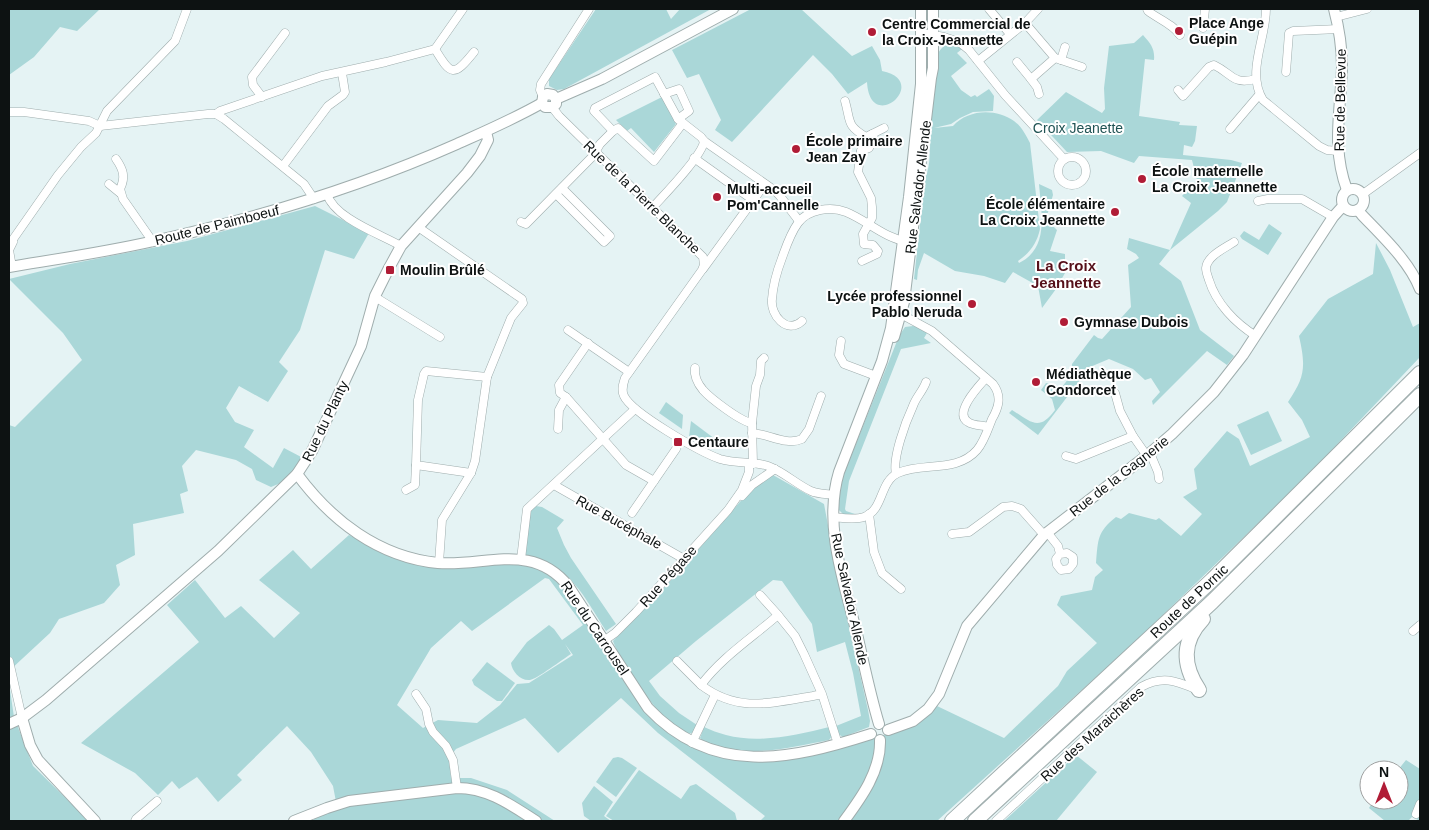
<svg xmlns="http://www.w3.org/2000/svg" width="1429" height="830" font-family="Arial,sans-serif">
<rect width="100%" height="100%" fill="#e5f3f4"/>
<!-- green -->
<g fill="#aad7d8" fill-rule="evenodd">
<path d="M9,9H100L77,31L60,27L34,57L9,75Z"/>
<path d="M596,9H666L671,19L680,9H711L564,89L557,90L549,86V79Z"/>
<path d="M751,9H801L852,56L872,46L880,60L882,71C932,81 870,136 867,82L848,94L832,74L813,55L732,142L715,130L721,120L699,74L687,78L672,50Z"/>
<path d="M1143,35C1151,44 1155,49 1154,60L1145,59L1139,116L1180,122L1179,125L1197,126L1195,141L1192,147L1184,145L1183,155L1231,160L1242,163L1227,202L1218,211L1170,250L1159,264L1181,281L1200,330L1234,356L1227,365L1207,351L1153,405L1152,401L1160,392L1151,378L1145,380L1133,369L1109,359L1090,367L1038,435L1009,413L1012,410C1031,422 1039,432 1055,410L1052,399L1041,390L1046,383L1062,387L1072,374V364L1094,335L1098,338L1102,339L1131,307L1128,265L1139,258L1136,254L1127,249L1129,238L1170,250L1191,203L1182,196L1197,180L1192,160L1139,156L1134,163L1101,151L1067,152L1037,120L1066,92L1102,113L1105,109L1104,88L1109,46L1134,43Z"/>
<path d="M953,43L962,49L957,53L967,63L951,76L961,90L971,97L975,95L977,97L989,89L994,96L993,111L973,112L960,118L951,124L934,128L953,126C968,109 996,108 1014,121C1021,126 1026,135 1030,143L1040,229C1037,243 1030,253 1018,261L1019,263C1050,248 1041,211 1039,184L1052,190L1053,195L1046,219L1057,230L1050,251L1065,254V273L1056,289L1042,308L1038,286L1013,272L1005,283L984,276L955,271L924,253L918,270L917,280L914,279L925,179C932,162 929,145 931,128C932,104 935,80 937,56C940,48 945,44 953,43Z"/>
<path d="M662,97L676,124L654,152L631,128L627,131L616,120Z"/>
<path d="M315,206L369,233L354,259L325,250L300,330L279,362L288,371L268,402L239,386L226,408L235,422L254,430L244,447L273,468L284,448L305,459L288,480L271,487L256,480L252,469L236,460L196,450L182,466L188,491L180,494L184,513L133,524L135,555L116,565L120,585L104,603L59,619L50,633L9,671V425L15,427L82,360L63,333L9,279L70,264L187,241Z"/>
<path d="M1269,224L1282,233L1268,255L1242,239L1240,236L1244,231L1259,240Z"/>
<path d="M1376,243L1390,270L1413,327L1420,323V357L1309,474L1138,639L937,821H760L765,816L658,733L621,698L558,753L525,718L456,749L449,758L451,778H471L507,790L555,821H315L312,817L337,807L333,786L311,752L287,726L237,775L242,780L218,802L197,777L179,789L172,781L158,795L135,773L81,743L199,642L167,605L195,580L225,618L241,606L274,638L300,613L259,580L293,550L311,569L349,535L392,557L426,566L461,568L513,562L541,569L564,586L672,735L703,751L727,759L746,761L819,753L872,739L894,732L923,719L937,706L1004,738L1058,686L1067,671L1097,643L1057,605L1061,596L1092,590L1095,577L1103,570L1096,563C1098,540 1097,532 1116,517L1121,519L1129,513L1156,520L1159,518L1181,536L1202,514L1183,497L1197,489L1194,469L1227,431L1239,439L1250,466L1310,437L1302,420L1288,402C1305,377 1306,367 1299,336L1328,299L1373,274ZM545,578L549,579L583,625L562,640L554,629L549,625L527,642L511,663C512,671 520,681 530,680C537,679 563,659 571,654L565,644L573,655L529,683L517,684L500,705L477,723L438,720L423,728L397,705L431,648L461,621L472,631Z"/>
<path d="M913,326L919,327L927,333L924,338L931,343L901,349L849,481L845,509L846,511L855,514H843L838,509L839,486L899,336L905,327Z"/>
<path d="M666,402L683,415L682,429L659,413Z"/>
<path d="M1268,411L1282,441L1251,455L1237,425Z"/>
<path d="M691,421L715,439L705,446L689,437Z"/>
<path d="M773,475L824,504L837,573L868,710L870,721L869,727L843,737L838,734L836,726L861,716L853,673L845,642L817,652L812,624L782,581L773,580L696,641L649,681L660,696L679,713L697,725L693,733C670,738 620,662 613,641L672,579L754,486Z"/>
<path d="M536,506L542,507L564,520L557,528L564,545L571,558L616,624L606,631C583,595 571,566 526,555L524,553L531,510Z"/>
<path d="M487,662L515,683L502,701H497L474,685L472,680Z"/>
<path d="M9,683L14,717L33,766L89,821H9Z"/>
<path d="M704,727C711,730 718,733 726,735C759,744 797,735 829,727L832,736L829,740C793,747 758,756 721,748C714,746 705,744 700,738Z"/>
<path d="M1076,755L1097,772L1056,821H1004Z"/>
<path d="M618,757L622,758L637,768L616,797L596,782L613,758Z"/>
<path d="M1406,760L1420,769V821L1412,817L1408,821H1385L1369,808L1374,800H1399L1398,770Z"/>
<path d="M639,770L681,799L690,786L696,784L735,813L737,821H614L606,816Z"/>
<path d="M594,786L613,802L604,816L611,821H591L584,816L582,803Z"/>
</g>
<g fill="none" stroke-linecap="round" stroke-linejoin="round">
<defs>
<g id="street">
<path d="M989,9L1010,34"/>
<path d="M1147,9L1148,11C1158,19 1173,24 1180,35"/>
<path d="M1266,9C1266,39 1246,72 1263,100L1319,146L1327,150L1337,151"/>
<path d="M1336,17L1367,9"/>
<path d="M1025,23L1055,58L1031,79L1037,87L1039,94"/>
<path d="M1203,28L1205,9"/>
<path d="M923,33L944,37L959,42L969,50L1005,95L1064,159"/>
<path d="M435,49C451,76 454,77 474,52"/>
<path d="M1055,58L1082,67"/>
<path d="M1061,60L1065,47"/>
<path d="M978,61L1025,23L1038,9"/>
<path d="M1017,62L1031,79"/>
<path d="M1286,72L1289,33L1293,31L1339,29"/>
<path d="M1178,90L1183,96L1209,67L1214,65C1233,74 1232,85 1256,79"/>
<path d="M664,94L679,89L689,111L678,119"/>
<path d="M262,97L253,85L252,77L285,33"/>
<path d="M543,97L540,90L541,84L589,9"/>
<path d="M845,101C851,122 846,125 866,137L872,134L874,138L869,148L861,151L866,137"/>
<path d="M552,107L559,116L703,257L704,265L702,270L625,378C623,384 621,390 624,396C632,413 700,452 720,459C736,464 753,461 768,466C784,472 796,484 811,491C818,494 827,494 834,495"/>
<path d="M9,112H24L89,121L100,126"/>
<path d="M216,114L220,111L322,76L386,62L435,49L463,9"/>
<path d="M100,126L208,114H216L224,119L304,184L314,199"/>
<path d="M1230,129L1259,95"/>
<path d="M613,131L618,128L654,161L683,123"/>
<path d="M872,134L884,128"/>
<path d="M861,151L858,172L871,198L872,207V218L863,234L864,244L873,245L878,251L877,254L862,261"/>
<circle cx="1072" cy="171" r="14"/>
<path d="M694,158L753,200"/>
<path d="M116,159C123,169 126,177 120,189L123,199L153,242"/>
<path d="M283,166L328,106L343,95L345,92L342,73"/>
<path d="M109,184L120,193"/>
<path d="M327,194C334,218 380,234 401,246"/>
<path d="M556,194L604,242L610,236L562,188"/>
<path d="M1363,194L1420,153"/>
<path d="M1258,201L1268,199H1302L1333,217"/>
<path d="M653,207C664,195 703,155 704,141"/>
<path d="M521,222L526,224L593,156L600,144L613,131L594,111L595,108L655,77L678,119L701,137L704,141L774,190L780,196L799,221"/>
<path d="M418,227L522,299L523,303L511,318L487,377L475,461L471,473L442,520L439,563"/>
<path d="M1234,242C1225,248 1207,256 1206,268C1206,272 1208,277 1209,280C1216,303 1235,323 1256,336"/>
<path d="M9,245L58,175L81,147L96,133L107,111L175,41L187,9"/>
<path d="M12,267L9,250L13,242"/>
<path d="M703,269L765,184"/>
<path d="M375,297L440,337"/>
<path d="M802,321C787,335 770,315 772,299C773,285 777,271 782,258C786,247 790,234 798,223C808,209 831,206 846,212C868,221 884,238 908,242"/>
<path d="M568,330L629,372"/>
<path d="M841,341L839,355L844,364L876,376"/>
<path d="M588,343L559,385L560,393L566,397L626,465L654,481"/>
<path d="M695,368C694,376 698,384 703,390C710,398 741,422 752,423"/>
<path d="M986,378C979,386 953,413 968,422C974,426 982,425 988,427"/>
<path d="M1115,393L1120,411L1133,436"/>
<path d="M558,429L559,410L566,397"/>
<path d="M752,433C769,434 786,446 802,439L809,429L821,396"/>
<path d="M1150,453L1158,472L1159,479"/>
<path d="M1066,456L1076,459L1133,436L1147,456"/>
<path d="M753,464L752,423L756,386L760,375L761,361L764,358"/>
<path d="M471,473L416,465L418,400L424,374L426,371L487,377"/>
<path d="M896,474C892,458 906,421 913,406C916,397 923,391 926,382"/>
<path d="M554,485L684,559"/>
<path d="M406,490L415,485L416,465"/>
<path d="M742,496L752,485L775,469"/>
<path d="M632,513L676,449"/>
<path d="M869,514L874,552L882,573L901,589"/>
<path d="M833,517C843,518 855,520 864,517C884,510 879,482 898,473C923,462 957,473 977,450C984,442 988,429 992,419C999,407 1002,396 993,384L932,331L897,312"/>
<path d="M1047,532L1058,546L1060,554L1056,559L1057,565L1061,570L1069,569L1073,564V557L1067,553L1060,554"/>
<path d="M952,534L969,532L1003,507L1012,506L1021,509L1044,535"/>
<path d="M521,559L527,509L635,409"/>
<path d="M760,595L778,615"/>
<path d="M1413,631L1420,625"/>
<path d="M605,640L615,633L636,612L728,510L742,490L749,472V464"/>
<path d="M9,661L22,718"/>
<path d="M677,661L701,685"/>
<path d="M416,694L426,709L429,724L433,732L446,746L453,760L457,788"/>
<path d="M822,694L813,696C771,703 738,713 701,685C722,657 752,638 778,615L795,636L804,654L822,694L838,744"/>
<path d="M692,743L715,695"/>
<path d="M1416,814L1420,804"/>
<path d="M135,821L136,819L157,801"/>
<path d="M996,821L1141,687C1163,675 1176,681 1198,690"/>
</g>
<g id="secondary">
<path d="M1334,9C1339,28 1342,46 1342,67C1341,110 1331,147 1347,190"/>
<path d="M556,99L602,79L733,9"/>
<path d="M542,103L543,97L547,94L553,95L556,99"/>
<path d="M545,107H553L556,104V99"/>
<circle cx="1353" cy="200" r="11"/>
<path d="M1358,210L1362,215C1383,237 1409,261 1420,289"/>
<path d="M9,267C57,259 106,252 154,241C258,218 360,187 457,144C486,131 514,119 542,103"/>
<path d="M894,337L904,302L931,78L933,68V9"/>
<path d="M297,474C331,520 378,557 438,563C485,567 533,541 569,587L648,708C713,777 790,760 871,734"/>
<path d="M22,718L30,745L38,760L95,821"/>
<path d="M9,724L22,718L46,700L218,551L297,474L312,451L361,346L375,296L389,268L401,246L467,173L480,156L488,140L486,132"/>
<path d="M879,724C870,694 864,664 857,634C844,582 823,525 839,472L882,361L891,328L909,197L921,84V9"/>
<path d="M888,730L913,721L928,709L939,694L967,626L1044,535L1150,453L1172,434L1214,392L1243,355L1333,217L1343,206"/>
<path d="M294,821L327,808L349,801L457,788C488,788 511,805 536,821"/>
<path d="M844,821C861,798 881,771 880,740"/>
</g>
<g id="highway">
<path d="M1199,690C1183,666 1181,642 1203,619"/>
<path d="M952,821L1212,580L1420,373"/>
<path d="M975,821L1212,602L1420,395"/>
</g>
</defs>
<!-- street casing -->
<use href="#street" stroke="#9fadad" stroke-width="9"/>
<!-- secondary casing -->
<use href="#secondary" stroke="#9fadad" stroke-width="12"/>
<!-- highway casing -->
<use href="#highway" stroke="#9fadad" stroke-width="16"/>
<!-- street -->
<use href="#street" stroke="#fff" stroke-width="8"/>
<!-- secondary -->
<use href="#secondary" stroke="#fff" stroke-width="10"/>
<!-- highway -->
<use href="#highway" stroke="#fff" stroke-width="14"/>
</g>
<!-- markers -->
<g fill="#b01c36" stroke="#fff" stroke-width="2">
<circle cx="1179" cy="31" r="5"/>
<circle cx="872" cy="32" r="5"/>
<circle cx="796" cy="149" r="5"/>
<circle cx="1142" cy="179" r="5"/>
<circle cx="717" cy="197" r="5"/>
<circle cx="1115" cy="212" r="5"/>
<rect x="385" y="265" width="10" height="10" rx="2.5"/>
<circle cx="972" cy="304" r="5"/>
<circle cx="1064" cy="322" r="5"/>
<circle cx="1036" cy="382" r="5"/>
<rect x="673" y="437" width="10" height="10" rx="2.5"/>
</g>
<g text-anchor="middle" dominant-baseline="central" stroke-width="4" stroke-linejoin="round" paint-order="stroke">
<!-- poi labels -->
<g font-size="14" font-weight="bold" fill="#0d1212" stroke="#fff" text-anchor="start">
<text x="1189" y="23">Place Ange<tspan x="1189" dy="16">Guépin</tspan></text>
<text x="882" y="24">Centre Commercial de<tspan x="882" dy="16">la Croix-Jeannette</tspan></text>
<text x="806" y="141">École primaire<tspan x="806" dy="16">Jean Zay</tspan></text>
<text x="1152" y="171">École maternelle<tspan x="1152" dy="16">La Croix Jeannette</tspan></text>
<text x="727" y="189">Multi-accueil<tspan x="727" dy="16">Pom'Cannelle</tspan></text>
<text x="1105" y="204" text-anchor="end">École élémentaire<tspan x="1105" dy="16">La Croix Jeannette</tspan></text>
<text x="400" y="270">Moulin Brûlé</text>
<text x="962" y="296" text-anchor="end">Lycée professionnel<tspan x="962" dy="16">Pablo Neruda</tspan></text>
<text x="1074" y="322">Gymnase Dubois</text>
<text x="1046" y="374">Médiathèque<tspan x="1046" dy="16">Condorcet</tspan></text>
<text x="688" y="442">Centaure</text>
</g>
<!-- street labels -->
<g font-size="14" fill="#0d1212" stroke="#fff">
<text transform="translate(1340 100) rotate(-89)">Rue de Bellevue</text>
<text transform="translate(918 187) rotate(-83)">Rue Salvador Allende</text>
<text transform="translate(642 197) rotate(44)">Rue de la Pierre Blanche</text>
<text transform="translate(217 225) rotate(-14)">Route de Paimboeuf</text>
<text transform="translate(325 421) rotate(-64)">Rue du Planty</text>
<text transform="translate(1119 476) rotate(-38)">Rue de la Gagnerie</text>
<text transform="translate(619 522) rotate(29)">Rue Bucéphale</text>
<text transform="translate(668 576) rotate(-48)">Rue Pégase</text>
<text transform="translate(850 599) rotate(78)">Rue Salvador Allende</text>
<text transform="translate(1189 601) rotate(-43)">Route de Pornic</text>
<text transform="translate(595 628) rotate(56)">Rue du Carrousel</text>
<text transform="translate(1092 734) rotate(-42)">Rue des Maraichères</text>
</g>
<!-- park labels -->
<g font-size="14" fill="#1f5253" stroke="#fff">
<text x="1078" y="128">Croix Jeanette</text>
</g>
<!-- neighbourhood labels -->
<g font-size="15" font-weight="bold" fill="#56101a" stroke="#fff">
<text x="1066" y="265">La Croix<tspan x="1066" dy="17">Jeannette</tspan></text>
</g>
</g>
<!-- border -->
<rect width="1429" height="830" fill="none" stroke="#0d1212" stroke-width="20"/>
<!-- north arrow -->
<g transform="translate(1384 785)"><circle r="24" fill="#ffffff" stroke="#9ea0a0"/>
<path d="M0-4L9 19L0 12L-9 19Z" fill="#b01c36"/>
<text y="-8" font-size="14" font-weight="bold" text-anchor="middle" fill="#0d1212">N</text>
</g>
</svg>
